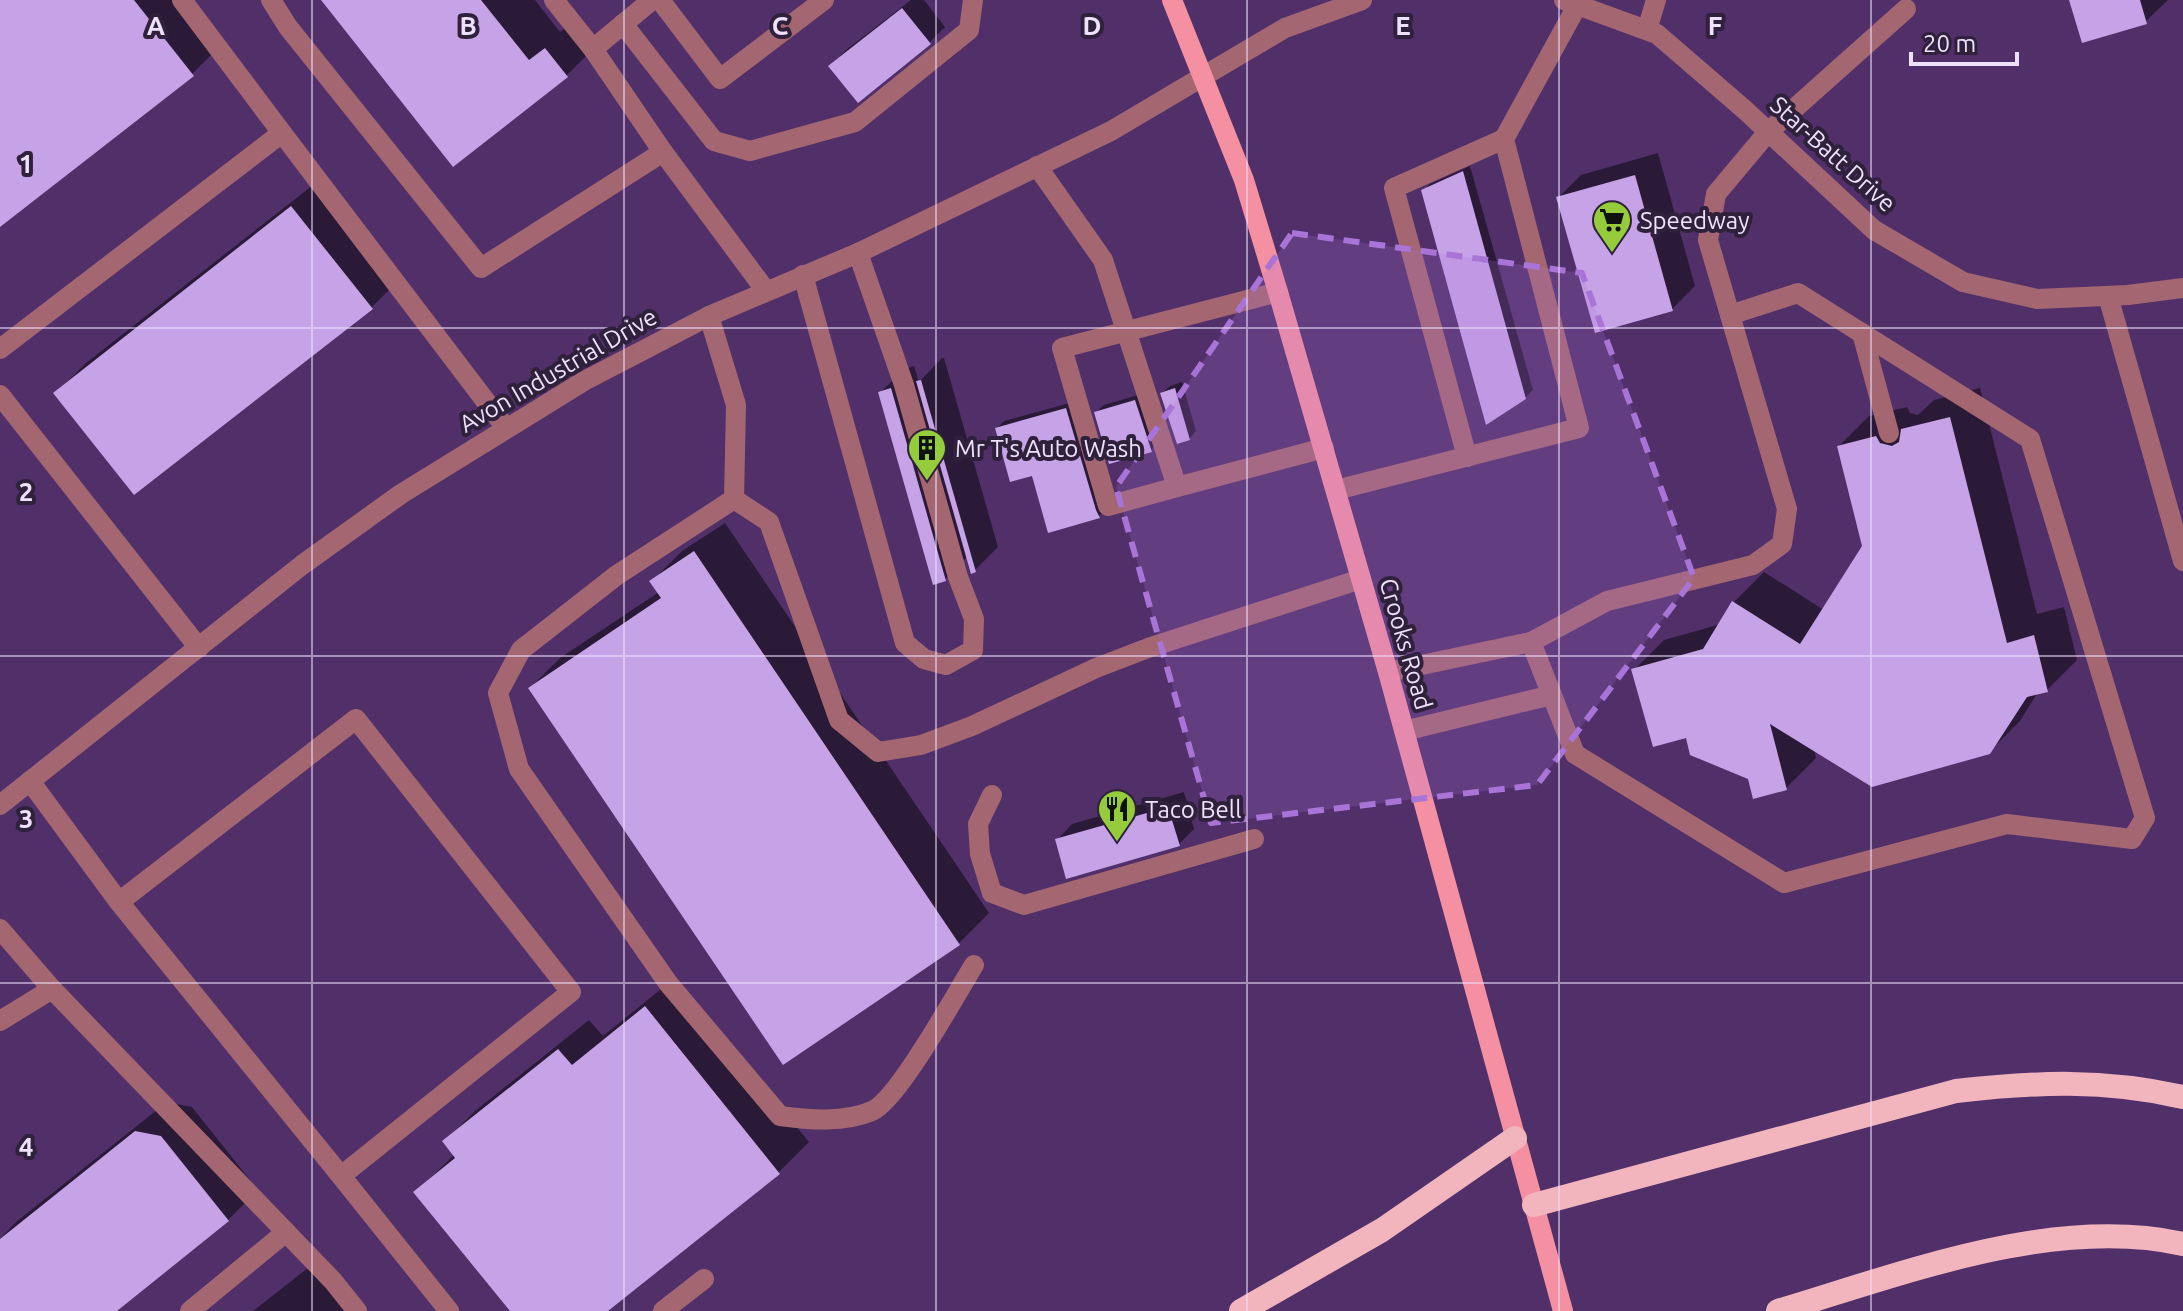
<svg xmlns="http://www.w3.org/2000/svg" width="2183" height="1311" font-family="Ubuntu,sans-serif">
<rect width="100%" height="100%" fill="#51306a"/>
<!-- shadow -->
<g fill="#0007">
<path d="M0,0H188L222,44L192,74L0,224Z"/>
<path d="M323,0H535L560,32L576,19L597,45L567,75L454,164Z"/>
<path d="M911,0H924L945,27L929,43L831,66L846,50Z"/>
<path d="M2071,0H2168L2145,22Z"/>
<path d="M1658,153L1695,286L1672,309L1558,198L1581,175Z"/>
<path d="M1470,166L1533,390L1525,398L1423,191L1430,184Z"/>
<path d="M322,178L401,278L371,308L56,393L86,363Z"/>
<path d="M942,358H944L998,547L975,570L968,556L945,579L881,392L904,369L914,366L919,382Z"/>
<path d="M1182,382L1196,431L1189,439L1162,393L1170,386Z"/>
<path d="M1980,388L2037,614L2064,607L2077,660L2047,690L2038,692L2020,721L1989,752L1814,749L1816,758L1786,788L1749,777L1687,736L1634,670L1664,640L1721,624L1734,602L1764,572L1824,610L1864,546L1839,446L1869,416L1907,407L1910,413L1918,415L1934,400Z"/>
<path d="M1142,394L1158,442L1151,450L1096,412L1104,405Z"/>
<path d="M1073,402L1106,509L1099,516L1049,530L1034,474L997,428L1004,421Z"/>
<path d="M725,523L989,913L959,943L783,1062L530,688L560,658L659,592L652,581L682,551Z"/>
<path d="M1184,792L1194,829L1179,844L1057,840L1072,824Z"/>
<path d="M676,977L809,1142L779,1172L605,1311H512L416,1192L455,1154L445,1141L475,1111L589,1020L603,1036Z"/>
<path d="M167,1102L192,1107L258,1190L228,1220L113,1311H0V1239L16,1222Z"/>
<path d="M313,1264L351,1311H253Z"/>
</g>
<!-- building -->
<g fill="#c6a2e6">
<path d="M0,0H134L194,76L0,227Z"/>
<path d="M321,0H481L529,60L545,48L568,77L453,167Z"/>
<path d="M2069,0H2140L2147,24L2082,43Z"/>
<path d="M902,8L931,44L858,103L828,66Z"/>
<path d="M1463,171L1526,399L1486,425L1421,190Z"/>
<path d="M1635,175L1673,311L1595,333L1556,197Z"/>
<path d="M291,206L373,309L134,495L53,393Z"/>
<path d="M921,380L976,572L971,574L916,381Z"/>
<path d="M891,388L946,581L933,585L878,392Z"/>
<path d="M1175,388L1190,440L1177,444L1160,393Z"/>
<path d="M1135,400L1152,452L1109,464L1094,412Z"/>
<path d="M1066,408L1096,510L1100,518L1048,533L1032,476L1010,482L995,428Z"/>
<path d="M1950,417L2007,643L2034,635L2048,692L2027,697L1990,754L1872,787L1770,724L1787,790L1753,799L1748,779L1690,755L1686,738L1653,747L1631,669L1703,649L1732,601L1800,644L1862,546L1837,446L1876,436L1880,443L1892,446L1899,442L1901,429Z"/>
<path d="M694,551L960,945L783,1065L528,688L661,598L649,581Z"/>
<path d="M1168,807L1180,846L1066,879L1055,839Z"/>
<path d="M645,1006L780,1174L608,1311H510L413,1192L455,1158L442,1141L558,1049L572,1065Z"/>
<path d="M135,1131L161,1136L229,1221L117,1311H0V1239Z"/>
</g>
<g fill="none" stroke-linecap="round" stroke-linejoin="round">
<!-- minor -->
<g stroke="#a46671" stroke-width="20">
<path d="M182,0L282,133"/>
<path d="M271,0L288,27L481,268L663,152"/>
<path d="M554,0L593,49L652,0"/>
<path d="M660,0L720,79L824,0"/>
<path d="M1564,0L1657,34L1745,110L1874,230L1963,282L2037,299L2128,295L2183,288"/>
<path d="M623,24L714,141L750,151L855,122L969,30L973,0"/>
<path d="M1647,30L1656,0"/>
<path d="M593,49L663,152L766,291"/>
<path d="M1037,166L1103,260L1177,487L1324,448"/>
<path d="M803,275L905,643L924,659L946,665L973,650L974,619L958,577L904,385L858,253"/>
<path d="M2108,296L2183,561"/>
<path d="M709,316L736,405L734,499L617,575L521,650L498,693L519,769L668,983L780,1116C809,1120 844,1123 872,1111C898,1100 956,994 974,965"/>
<path d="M1862,333L1889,433"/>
<path d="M0,349L282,133L506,428"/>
<path d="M0,395L199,648"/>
<path d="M1467,457L1394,188L1504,139"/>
<path d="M1177,487L1108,506L1062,348L1278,292"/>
<path d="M1336,490L1579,428L1504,139L1578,4"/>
<path d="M734,499L769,522L839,720L878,752L921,745L972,726L1096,668L1148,648L1361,579"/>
<path d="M1531,642L1607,601L1753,565L1782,544L1787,509L1730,315"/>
<path d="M1388,672L1531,642L1575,754L1784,883L2007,824L2132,839L2145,818L2030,439L1798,293L1730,315L1708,240L1716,194L1768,132L1906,9"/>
<path d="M1404,731L1552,695"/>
<path d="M30,781L119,902L341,1176L571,992L356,719L119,902"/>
<path d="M992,795L978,824L980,854L992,893L1024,905L1254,839"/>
<path d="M0,805L302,565L401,494L584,381L709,316L858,253L1111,131L1285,28L1362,0"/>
<path d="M0,929L52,989"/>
<path d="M0,1021L52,989L333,1281L357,1311"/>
<path d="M341,1176L449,1311"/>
<path d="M190,1311L286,1232"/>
<path d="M663,1311L704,1279"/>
</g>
<!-- major -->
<path stroke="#f490a2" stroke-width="20" d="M1172,0L1244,180L1278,292L1388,672L1563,1311"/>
<!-- highway -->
<g stroke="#f2b5be" stroke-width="24">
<path d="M1534,1205L1956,1091C2036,1082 2104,1079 2183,1097"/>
<path d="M1241,1311L1382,1230L1515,1138"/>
<path d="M1778,1311C1902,1274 2053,1215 2183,1244"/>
</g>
</g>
<!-- marked area -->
<path fill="#a974d7" fill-opacity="0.2" stroke="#a974d7" stroke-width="6" stroke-dasharray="16 10" stroke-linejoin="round" d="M1292,233L1582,273L1694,578L1537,785L1211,823L1116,487Z"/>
<!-- grid -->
<path fill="none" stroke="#efe0fc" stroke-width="2" stroke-opacity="0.55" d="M312,0V1311M624,0V1311M936,0V1311M1247,0V1311M1559,0V1311M1871,0V1311M0,328H2183M0,656H2183M0,983H2183"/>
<!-- icons -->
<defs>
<symbol id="supermarket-pin" viewBox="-11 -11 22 30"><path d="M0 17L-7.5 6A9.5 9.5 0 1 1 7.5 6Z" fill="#94cc3b" stroke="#2f213b"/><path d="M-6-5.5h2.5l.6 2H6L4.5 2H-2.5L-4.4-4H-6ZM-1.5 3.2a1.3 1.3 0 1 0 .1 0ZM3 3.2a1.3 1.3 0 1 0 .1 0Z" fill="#111"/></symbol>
<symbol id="building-pin" viewBox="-11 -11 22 30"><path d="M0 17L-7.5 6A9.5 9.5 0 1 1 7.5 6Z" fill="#94cc3b" stroke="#2f213b"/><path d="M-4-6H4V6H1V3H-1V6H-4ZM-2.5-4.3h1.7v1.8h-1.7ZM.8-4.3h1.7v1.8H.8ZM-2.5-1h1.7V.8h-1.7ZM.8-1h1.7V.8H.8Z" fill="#111"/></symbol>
<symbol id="restaurant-pin" viewBox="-11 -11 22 30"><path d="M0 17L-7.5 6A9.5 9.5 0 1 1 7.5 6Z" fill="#94cc3b" stroke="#2f213b"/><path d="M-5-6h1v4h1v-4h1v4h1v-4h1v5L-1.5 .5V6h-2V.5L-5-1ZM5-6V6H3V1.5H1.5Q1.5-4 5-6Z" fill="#111"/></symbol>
</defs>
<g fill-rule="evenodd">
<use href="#supermarket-pin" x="1590" y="198" width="44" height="60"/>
<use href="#building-pin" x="905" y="426" width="44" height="60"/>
<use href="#restaurant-pin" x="1095" y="787" width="44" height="60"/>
</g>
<g text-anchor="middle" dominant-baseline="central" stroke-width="8" stroke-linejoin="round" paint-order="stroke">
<!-- street labels -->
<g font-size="24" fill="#efe0fc" stroke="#2f213b">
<text transform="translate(1833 154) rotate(42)">Star-Batt Drive</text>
<text transform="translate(558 370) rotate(-30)">Avon Industrial Drive</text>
<text transform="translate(1406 644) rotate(74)">Crooks Road</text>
</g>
<!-- poi labels -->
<g font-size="24" fill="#efe0fc" stroke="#2f213b" text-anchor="start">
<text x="1640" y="220">Speedway</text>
<text x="955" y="448">Mr T's Auto Wash</text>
<text x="1145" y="809">Taco Bell</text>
</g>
</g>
<g font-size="26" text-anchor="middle" font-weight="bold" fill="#efe0fc" stroke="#2f213b" stroke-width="8" stroke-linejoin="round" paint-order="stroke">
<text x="156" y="35">A</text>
<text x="468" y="35">B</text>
<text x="780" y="35">C</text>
<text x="1092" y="35">D</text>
<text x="1403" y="35">E</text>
<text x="1715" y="35">F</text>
<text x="26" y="173">1</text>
<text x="26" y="501">2</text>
<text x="26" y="828">3</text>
<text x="26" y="1156">4</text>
</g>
<!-- scale -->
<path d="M1911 52v12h106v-12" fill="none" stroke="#efe0fc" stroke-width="4"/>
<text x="1923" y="52" font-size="24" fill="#efe0fc" stroke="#2f213b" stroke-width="6" paint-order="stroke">20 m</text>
</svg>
